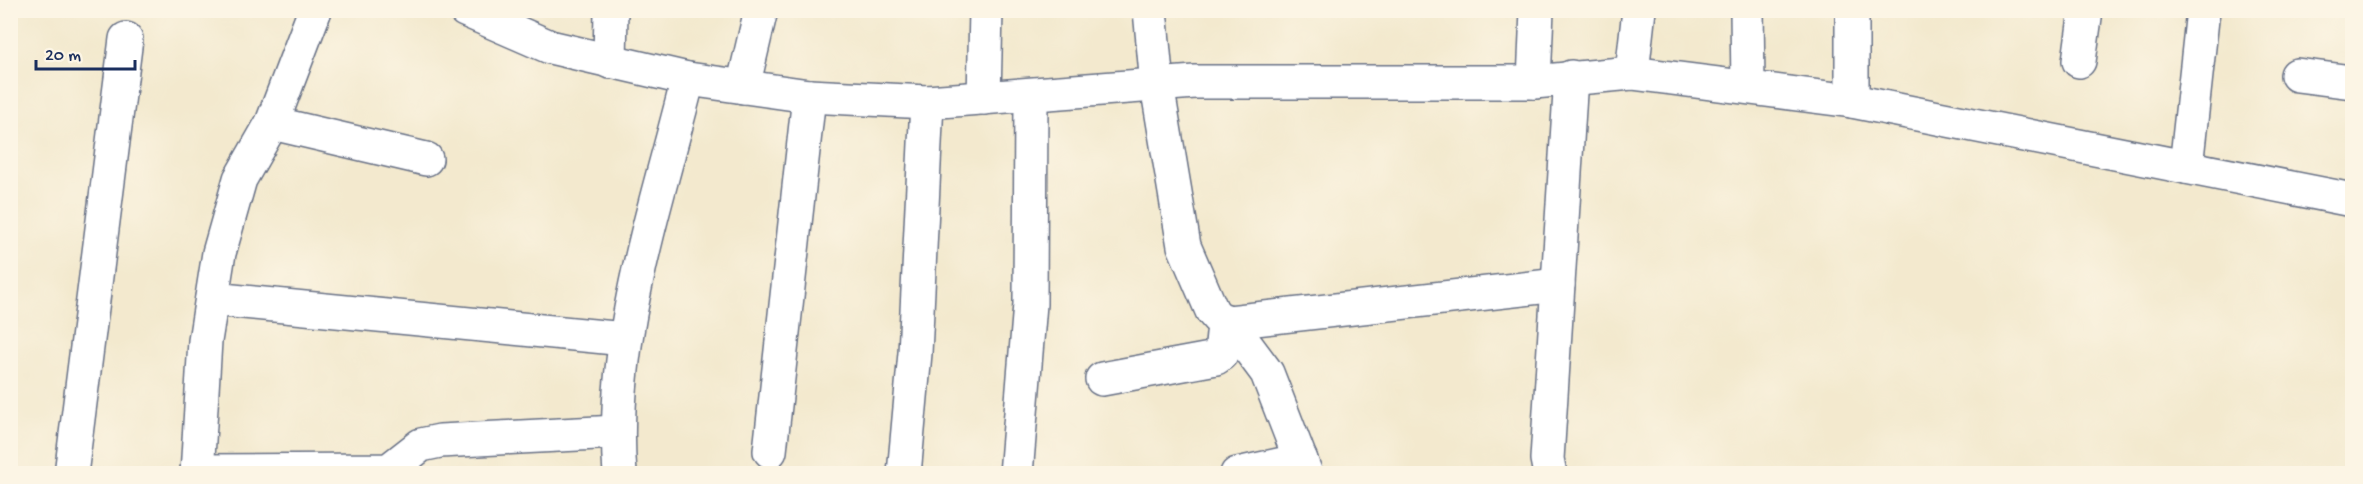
<svg xmlns="http://www.w3.org/2000/svg" width="2363" height="484" font-family="'Gochi Hand',sans-serif">
<rect width="100%" height="100%" fill="#fcf5e5"/>
<filter id="ink" filterUnits="userSpaceOnUse"><feTurbulence type="fractalNoise" baseFrequency=".0167" numOctaves="2"/><feDisplacementMap in="SourceGraphic" scale="12" xChannelSelector="R" yChannelSelector="G"/><feConvolveMatrix kernelMatrix="1 2 1 2 8 2 1 2 1" color-interpolation-filters="sRGB"/></filter>
<filter id="wash" filterUnits="userSpaceOnUse"><feTurbulence type="fractalNoise" baseFrequency=".008" numOctaves="4" result="noise"/><feDisplacementMap in="SourceGraphic" scale="24" xChannelSelector="R" yChannelSelector="G"/><feGaussianBlur stdDeviation="1.35" result="paint"/><feColorMatrix in="noise" values="0 0 0 0 0 0 0 0 0 0 0 0 0 0 0 0 0 1.4 0 .05"/><feComposite in="paint" operator="in"/></filter>
<g filter="url(#wash)">
<rect width="100%" height="100%" fill="#f3e9ce"/>
</g>
<g filter="url(#ink)">
<g fill="none" stroke-linecap="round" stroke-linejoin="round">
<defs>
<g id="minor">
<path d="M465,10L550,47L688,79L809,96L927,102L1195,82H1534L1632,73L1852,101L2352,200"/>
<path d="M1150,10L1157,85L1184,246L1212,311L1218,318L1229,322L1267,373L1306,474"/>
<path d="M1747,10L1748,87"/>
<path d="M2079,61L2086,10"/>
<path d="M610,62L611,10"/>
<path d="M1632,73L1639,10"/>
<path d="M2297,75L2352,82"/>
<path d="M1534,82L1537,10"/>
<path d="M743,87L761,10"/>
<path d="M984,98L986,10"/>
<path d="M1852,101V10"/>
<path d="M272,123L426,159"/>
<path d="M2186,167L2203,10"/>
<path d="M212,299L625,339"/>
<path d="M1229,322L1558,285"/>
<path d="M1102,379L1216,358L1221,354L1223,334L1238,332"/>
<path d="M770,451L809,96"/>
<path d="M197,471L389,470L421,445L440,441L617,432"/>
<path d="M71,474L126,39"/>
<path d="M197,474L205,341L219,253L240,179L272,123L315,10"/>
<path d="M620,474C609,340 656,208 688,79"/>
<path d="M904,474L915,353L927,102"/>
<path d="M1016,474L1030,304L1031,95"/>
<path d="M1237,474L1301,460"/>
<path d="M1550,474L1547,459L1571,77"/>
</g>
</defs>
<!-- minor casing -->
<use href="#minor" stroke="#677085" stroke-width="36"/>
<!-- minor -->
<use href="#minor" stroke="#fff" stroke-width="33"/>
</g>
</g>
<!-- margin -->
<rect width="2363" height="484" fill="none" stroke="#fcf5e5" stroke-width="36"/>
<!-- scale -->
<path d="M36 60v9h99v-9" fill="none" stroke="#1b2f5e" stroke-width="3"/>
<text x="45" y="60" font-size="18" fill="#1b2f5e" stroke="#fcf5e5" stroke-width="4.5" paint-order="stroke">20 m</text>
</svg>
